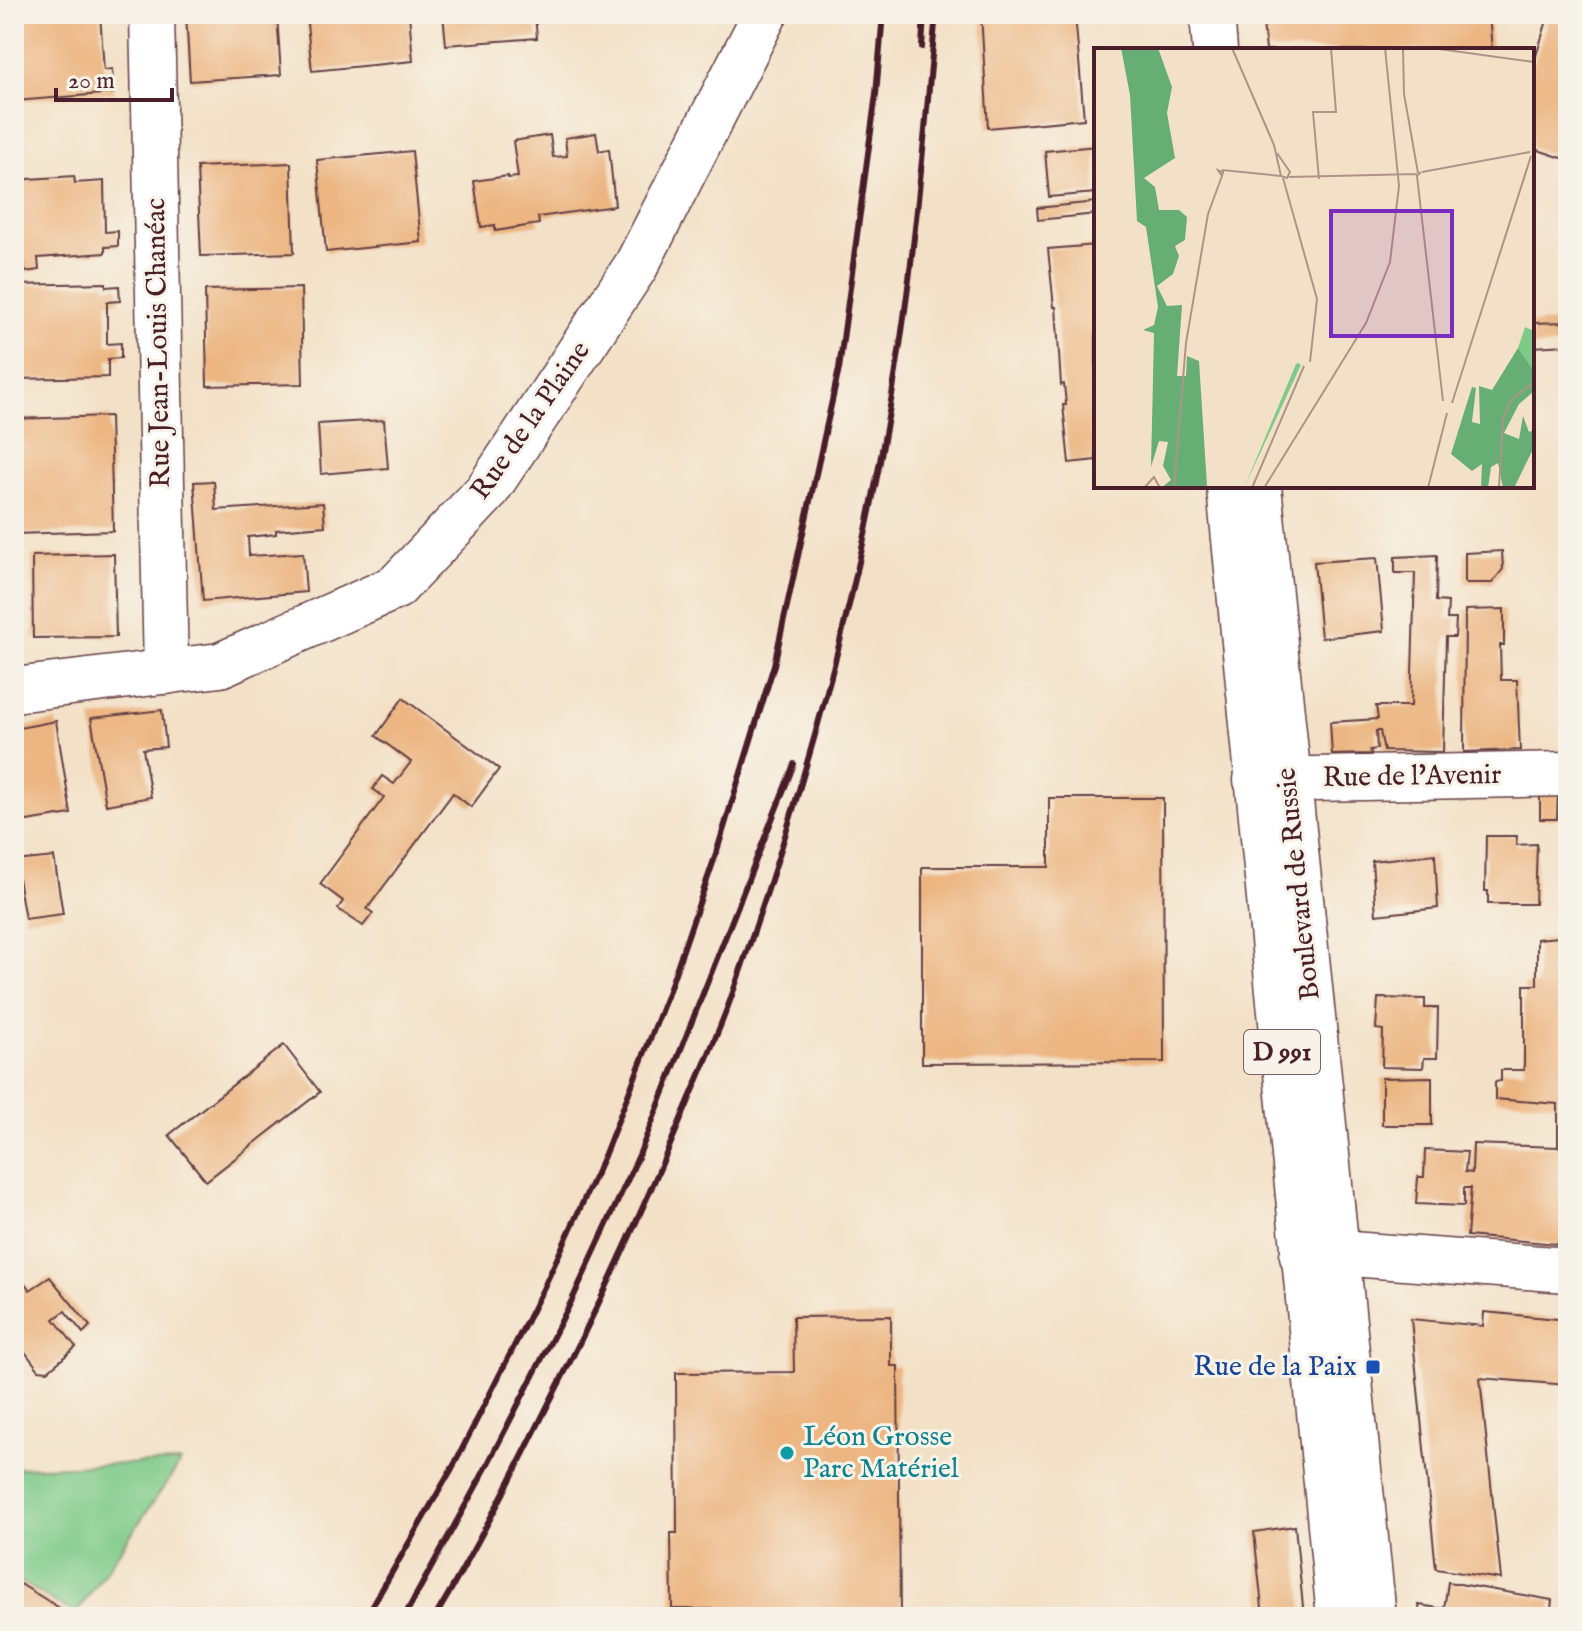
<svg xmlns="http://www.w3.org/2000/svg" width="1582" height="1631" font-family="'IM FELL English',serif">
<rect width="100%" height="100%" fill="#f7f3e8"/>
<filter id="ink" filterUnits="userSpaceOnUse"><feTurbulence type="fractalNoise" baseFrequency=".0125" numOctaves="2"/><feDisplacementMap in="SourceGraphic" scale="16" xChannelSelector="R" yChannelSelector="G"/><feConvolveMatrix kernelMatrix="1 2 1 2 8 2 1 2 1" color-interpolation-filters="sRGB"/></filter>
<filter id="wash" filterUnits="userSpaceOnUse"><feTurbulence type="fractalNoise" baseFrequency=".006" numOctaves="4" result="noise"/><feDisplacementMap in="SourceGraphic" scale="32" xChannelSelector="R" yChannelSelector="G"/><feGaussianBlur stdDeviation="1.8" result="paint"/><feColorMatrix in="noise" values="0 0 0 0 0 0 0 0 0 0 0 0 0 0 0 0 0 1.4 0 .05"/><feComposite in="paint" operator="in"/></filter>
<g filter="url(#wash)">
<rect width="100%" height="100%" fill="#f3e1c7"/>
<!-- green -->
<path fill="#7eca88" stroke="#64745a" stroke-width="2" d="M181,1462L76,1614L14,1578V1468Z"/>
<g id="blocks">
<!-- building -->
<g fill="#ecb581">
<path d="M14,14H100L104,70L112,69L114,93L15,101Z"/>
<path d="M186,14H277L281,75L190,81Z"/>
<path d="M306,14H409L413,61L312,71Z"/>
<path d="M443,14H535L537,38L446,45Z"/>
<path d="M981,14H1075L1084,119L988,128Z"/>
<path d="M1262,14H1489L1492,50H1266Z"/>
<path d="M1549,14H1568V160L1532,148V69Z"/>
<path d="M596,133L599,151L609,149L615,206L538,217L539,224L495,231V225L481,227L474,181L508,176V178L518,177L513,141L550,135L553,157L567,156L565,138Z"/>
<path d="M1096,146V193L1049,197L1045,151Z"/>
<path d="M412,151L421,242L326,252L317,160Z"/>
<path d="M291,163L294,253L201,256L197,167Z"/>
<path d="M74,176L75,183L104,181L105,232L118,231V246L105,247V253L38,258L39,270L25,272L24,259L15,260L14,180Z"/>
<path d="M1096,202V214L1038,220L1037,208Z"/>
<path d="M1096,245V460L1069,463L1063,405H1066L1064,384L1061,385L1056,307H1054L1048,249Z"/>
<path d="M106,283V287L119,286L120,301L107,302V344L121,343V358L108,359V377L15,379L14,285Z"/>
<path d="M301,288L303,384L207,386L205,290Z"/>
<path d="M1568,322V345L1532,347V323Z"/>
<path d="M110,416L113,531L14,534V419Z"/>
<path d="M384,420L388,468L321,474L318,424Z"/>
<path d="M214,481L216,510L323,503L325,526L276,530V534L248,537L249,556L303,553L306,592L203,601L194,482Z"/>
<path d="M1502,551L1503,569L1492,583H1465V553Z"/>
<path d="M114,554L116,637L33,638L32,556Z"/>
<path d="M1437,555L1436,601L1448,602L1447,619H1456L1455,637H1446L1443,752L1384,751L1380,731H1376L1377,749L1370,750L1371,754L1332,755L1330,722L1378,719L1376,706H1411L1415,573H1395V557Z"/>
<path d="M1377,558L1384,631L1321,638L1314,562Z"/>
<path d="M1504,609V645H1500L1501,680H1517L1520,750L1464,752L1465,610Z"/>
<path d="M403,698L499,769L471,807L453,793L367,909L373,913L363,926L338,909L343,901L320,884L384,797L373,789L382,776L394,784L411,762L376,736Z"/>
<path d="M162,710L166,747L143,749L151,797L106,805L91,718Z"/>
<path d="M56,721L71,814L14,823V729Z"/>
<path d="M1540,785H1558L1557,819H1540Z"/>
<path d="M1049,798H1163L1164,1062L922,1063V867H1049Z"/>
<path d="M1560,806H1568V1245L1467,1236L1471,1188H1464V1206L1416,1204L1418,1177H1424L1425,1150L1467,1152L1465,1172L1472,1173L1473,1144L1558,1147V1104L1495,1099V1082L1501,1081V1070H1524V985H1537V939L1559,937Z"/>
<path d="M1486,836H1517L1516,845L1537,844L1535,904H1488V891H1485Z"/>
<path d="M1435,854L1438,908L1376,915L1372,861Z"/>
<path d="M54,857L63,914L25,919L15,861Z"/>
<path d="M1378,998L1425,999V1008H1438L1437,1058H1424L1423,1068L1382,1067L1383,1030L1376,1029Z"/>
<path d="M284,1045L320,1092L206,1181L169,1135Z"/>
<path d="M1432,1077V1125H1382V1078Z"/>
<path d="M14,1269L30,1290L50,1277L90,1326L83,1333L65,1311L54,1319L76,1347L48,1371L39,1370L18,1343L14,1346Z"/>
<path d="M1484,1312L1568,1320V1385L1480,1378L1501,1579L1436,1569L1411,1319L1483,1326Z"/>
<path d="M891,1316V1366H898L900,1617H717V1609H672L671,1533H677L676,1373L794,1372L793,1317Z"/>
<path d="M1295,1526L1304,1617H1263L1254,1532Z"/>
<path d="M14,1580L74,1617H14Z"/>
<path d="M1448,1582L1552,1600L1550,1617H1420L1419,1605L1444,1609Z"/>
</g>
</g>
</g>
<g filter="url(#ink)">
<use href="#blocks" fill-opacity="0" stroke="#633c42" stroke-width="2"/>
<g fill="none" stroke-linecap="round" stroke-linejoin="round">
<defs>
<g id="street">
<path d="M152,14L166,672"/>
<path d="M14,690L220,665L396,587L486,492L636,266L765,14"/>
<path d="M1256,780L1568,774"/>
<path d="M1302,1256L1337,1253L1568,1270"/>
</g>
<g id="primary">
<path d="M1212,14L1215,50"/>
<path d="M1259,486L1374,1617"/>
<path d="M1229,488L1339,1617"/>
</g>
</defs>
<!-- street casing -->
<use href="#street" stroke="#633c42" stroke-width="47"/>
<!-- primary casing -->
<use href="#primary" stroke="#633c42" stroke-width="47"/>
<!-- street -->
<use href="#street" stroke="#fff" stroke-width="44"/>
<!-- primary -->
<use href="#primary" stroke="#fff" stroke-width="44"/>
<!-- rail -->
<g stroke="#4a1f2b" stroke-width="6">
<path d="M922,47L924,14"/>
<path d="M366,1617L454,1465L544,1287L604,1156L667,996L715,857L774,665L839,369L876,94L883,14"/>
<path d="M404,1617L480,1479L572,1300L639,1155L794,764"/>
<path d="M435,1617C477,1547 514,1473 551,1399C601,1303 645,1205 687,1105C702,1069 719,1032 732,995C799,806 855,609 889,412C913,280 923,147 936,14"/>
</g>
</g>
</g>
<!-- markers -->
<rect fill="#1a4fb4" stroke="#f7f3e8" stroke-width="3" x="1365" y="1359" width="16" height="16" rx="4"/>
<circle fill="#0f9aa8" stroke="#f7f3e8" stroke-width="3" cx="787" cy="1453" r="8"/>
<g text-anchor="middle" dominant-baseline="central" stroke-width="6" stroke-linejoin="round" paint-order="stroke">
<!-- shield labels -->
<rect fill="#f7f3e8" stroke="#7e5f64" stroke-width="2" x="1244" y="1030" width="76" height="44" rx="6"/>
<g font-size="26" font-weight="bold" fill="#4a1f2b">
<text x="1282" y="1052">D 991</text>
</g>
<!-- street labels -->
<g font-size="28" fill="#4a1f2b" stroke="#f7f3e8">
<text transform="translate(159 343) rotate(-91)">Rue Jean-Louis Chanéac</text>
<text transform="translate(531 421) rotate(-55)">Rue de la Plaine</text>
<text transform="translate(1412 777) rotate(-1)">Rue de l'Avenir</text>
<text transform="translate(1299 884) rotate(-96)">Boulevard de Russie</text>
</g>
<!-- transit labels -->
<g font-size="28" fill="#164399" stroke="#f7f3e8" text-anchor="end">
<text x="1357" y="1367">Rue de la Paix</text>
</g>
<!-- culture labels -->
<g font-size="28" fill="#0d838f" stroke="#f7f3e8" text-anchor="start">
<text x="803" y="1437">Léon Grosse<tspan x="803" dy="32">Parc Matériel</tspan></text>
</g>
</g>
<!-- overview -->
<g transform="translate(1094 48)">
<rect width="440" height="440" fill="#f3e1c7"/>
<path d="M431,279L440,283L438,320L424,300ZM204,315L207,317L150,440L202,316Z" fill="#7eca88"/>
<path d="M27,0H64L78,39L73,65L81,110L50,130L61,139L65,162H85L93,169L91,192L81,198L85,208L79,226L63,238L73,258L88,257L83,328H92L93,308L105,313L113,438L133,440H67L77,432L69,418L74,394L65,393L57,419L60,285L49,282L60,277L64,259L52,179L43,173L36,47ZM424,300L438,320L440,315V343L425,356L410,385L425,391L429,368L435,384L440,382V399L420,440H409L404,415L397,419L394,440H387L388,416L378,423L357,406L378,339L382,340L378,374L386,376L385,338L398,342Z" fill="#66ae74"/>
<path fill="none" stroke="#af9389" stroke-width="2" d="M138,0L180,97L187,128L193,130L196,124L183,105M309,0L310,46L324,125M338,0L440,14M128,122L187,128M327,124L323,128L349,353M328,124L436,104M195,129L323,126M189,130L223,251L216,314M225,131L219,64H242L237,0M358,355L437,108M50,440L60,429L66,440M80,440L92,295L114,166L128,128L124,122L129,124L128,128M158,440L210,318M170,440L272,275L296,214L305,138L291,0M334,440L353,365M405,440L409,371L418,351L440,334"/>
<path fill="#7b2cbf" fill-opacity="0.15" stroke="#7b2cbf" stroke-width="4" d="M237,163H358V288H237Z"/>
<rect width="440" height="440" fill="none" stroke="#4a1f2b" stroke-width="4"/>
</g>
<!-- margin -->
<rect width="1582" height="1631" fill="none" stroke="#f7f3e8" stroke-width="48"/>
<!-- scale -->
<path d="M56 88v12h116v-12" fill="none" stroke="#4a1f2b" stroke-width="4"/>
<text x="68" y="88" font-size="24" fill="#4a1f2b" stroke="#f7f3e8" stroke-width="6" paint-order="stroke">20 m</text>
</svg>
